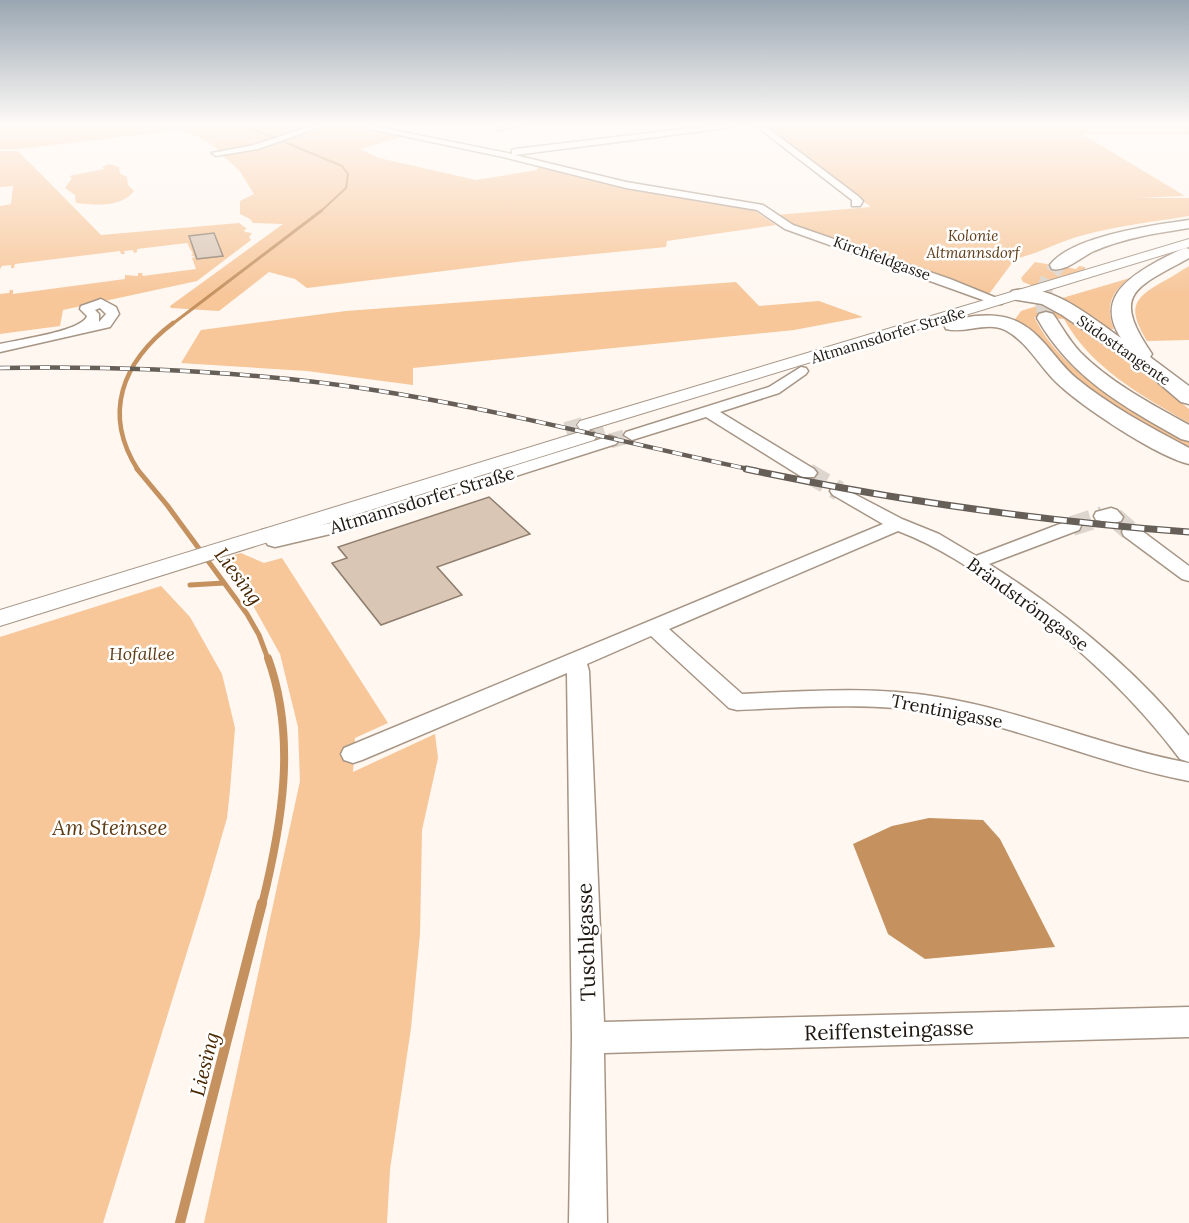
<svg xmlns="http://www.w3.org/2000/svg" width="1189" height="1223" font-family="Lora,serif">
<rect width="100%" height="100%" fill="#fff7f0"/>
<!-- green -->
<g fill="#f7c699">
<path d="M0,126H313L268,141L221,151L198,137L178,130L21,149H0Z"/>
<path d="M325,126H344L401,137L360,149L379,158L476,180L537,170L539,167L625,189L755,211L776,225L667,241L666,247L524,261L307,288L295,279L269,272L219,311L171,308L170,306L283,224L253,223L250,219L240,214V201L254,194L239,170L222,155C259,148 291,141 325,126Z"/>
<path d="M763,126H1189V134H1082L1185,196L1136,198H1189V216C1152,222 1116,226 1080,236C1058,242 1037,254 1015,259L989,294L832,238L789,226L775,215L871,207Z"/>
<path d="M0,151H18L101,235L239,223L247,229L244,230L245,232L252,233L249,237L251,240L197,281L63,310L60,326L0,334V294L9,293L10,290H13V294L125,279V275L138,276V273H142L143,276L196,269L192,258L195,257L191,255L193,254L187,243L137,249V252L134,253L133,250L124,251L125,254H121L120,251L15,264L14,268H11V265L2,266L0,269V206L11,204L13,186L0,187Z"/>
<path d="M109,164L119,167L120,174L127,177L128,185L134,191C121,208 95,205 76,203L75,195L65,188L72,178L69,176L104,169L102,167Z"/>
<path d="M1035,262L1076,269L1079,266L1085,267V271L1033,286L1023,282L1021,278Z"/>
<path d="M1189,266V340L1147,341C1128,309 1131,299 1164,281C1172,277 1180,271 1189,266Z"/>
<path d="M1130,278C1111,292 1105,306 1114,329H1108L1059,299Z"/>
<path d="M736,282L759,306L819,301L863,317L794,330L413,368V385L307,371L181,363L201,330L346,311Z"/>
<path d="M1047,303L1118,352L1189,409V423C1142,396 1091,368 1064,319L1034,317C1064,378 1133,409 1189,441V452L1096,398L1013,322L1021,311Z"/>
<path d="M241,553L264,563L282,558L388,723L355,738L353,772L435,734L438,758L422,830L420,934L411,1028L390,1169L387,1223H204L300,781L298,727L280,654L226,557Z"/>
<path d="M161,586L190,617L222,674L235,728L230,790L227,818L205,894L103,1223H0V637Z"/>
</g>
<!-- water -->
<path fill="#c4915f" d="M929,818L983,820L1000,839L1055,947L925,959L888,934L853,844L892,826Z"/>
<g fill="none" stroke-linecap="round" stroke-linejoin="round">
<!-- stream-far5 -->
<path stroke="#c4915f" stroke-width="2" d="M246,126L342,166L348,174L346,188L319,213"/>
<!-- stream-far4 -->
<path stroke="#c4915f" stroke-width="3" d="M171,325L321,211"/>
<!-- stream-far3 -->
<path stroke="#c4915f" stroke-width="4.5" d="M138,470C102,414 122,362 173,323"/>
<!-- stream-far2 -->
<g stroke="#c4915f" stroke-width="5">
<path d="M137,469L167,505L247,614L259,635L268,659"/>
<path d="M190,585L224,583"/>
</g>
<!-- stream-far1 -->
<path stroke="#c4915f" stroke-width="8" d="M262,905C282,824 297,738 268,658"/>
<!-- stream -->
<path stroke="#c4915f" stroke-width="10" d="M180,1223L262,903"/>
</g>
<!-- building -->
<g fill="#d9c6b5" stroke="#8e7d6d" stroke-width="1.5">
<path d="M214,233L223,256L197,259L189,236Z"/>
<path d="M489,497L530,534L437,567L462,595L381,625L332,563L347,558L338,547Z"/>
</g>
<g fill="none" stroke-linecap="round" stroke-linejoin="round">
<!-- minor-tunnel-far1 -->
<path stroke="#ddd6cf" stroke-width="15" stroke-dasharray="15 8" stroke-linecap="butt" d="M610,441L632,435"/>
<!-- minor-tunnel -->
<g stroke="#ddd6cf" stroke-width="20" stroke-dasharray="20 10" stroke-linecap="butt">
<path d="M808,473L839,491"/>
<path d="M1114,517L1131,532"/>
<path d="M1072,526L1103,516"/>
</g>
<!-- major-tunnel -->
<g stroke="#ddd6cf" stroke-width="18" stroke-dasharray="18 9" stroke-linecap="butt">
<path d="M566,431L587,425"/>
<path d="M587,436L609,430"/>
</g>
<!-- highway-tunnel -->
<path stroke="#ddd6cf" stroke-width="16" stroke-dasharray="16 8" stroke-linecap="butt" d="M1046,318C1040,296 1044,282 1058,265"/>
<defs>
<g id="minor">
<path d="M311,126H323L258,149L216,156L212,153L254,145Z"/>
<path d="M356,126H372L512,154V150L515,149L708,126H731L727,128L515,155L626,182L763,205L793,225L950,279L1004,301L1002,304H994L785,229L757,210L626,188L503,157Z"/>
<path d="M498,126H519L501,130H498Z"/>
<path d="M756,126H765L858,196L863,201L860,206H852V200Z"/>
<path d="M101,299L116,307L119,314L110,327L0,352V344C17,340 83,331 87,316L80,309L81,306ZM100,308L106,314L99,322V314L95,310Z"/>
<path d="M801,367L806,368L808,371L806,374L779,393L720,412L814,469L817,473L814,477H802L706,417L632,440L624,435L626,432L769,387Z"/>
<path d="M610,436L616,438L618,441L616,444L343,531L275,547L268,545L260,534L262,530C270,528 274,528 279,534L331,523Z"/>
<path d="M839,486L902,519L939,534L976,556L1065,522H1079L1081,526L1079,530L989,564C1063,611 1134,667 1189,736V762L1180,759C1132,695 1074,642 1008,595C974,570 938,546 898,531L669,629L742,694C807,691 873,686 938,697C1024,711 1104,747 1189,763V781C1104,765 1023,728 938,713C872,702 804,707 737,710L729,708L651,636L587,664L589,671L604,1022L1189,1007V1037L604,1053L607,1223H569L572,1038L567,673L362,760L353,763L344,760L341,754L344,748L883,524L833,495L830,491L833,487Z"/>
<path d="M1111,508L1117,510L1123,517L1121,521L1114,523L1096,520L1094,516L1096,512Z"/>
<path d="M1131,526L1138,528L1189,566V581L1182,579L1124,536L1122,532L1124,528Z"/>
</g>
<path id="major" d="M1189,239V247L588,430L594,432L597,436L594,440L0,626V610L586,430L580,429L577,425L580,421Z"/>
<g id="highway">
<path d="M1189,220V228C1157,233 1124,238 1094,251C1081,257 1066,272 1052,269L1050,265C1071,236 1154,225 1189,220Z"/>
<path d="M1186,248L1189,249V258C1135,288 1110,293 1152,354L1150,357L1189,386V404L1181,402L1146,372L1062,315L1042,304L1012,299L1009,295L1012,291C1051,281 1091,318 1121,338C1096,300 1126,279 1156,262C1166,257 1176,251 1186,248Z"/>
<path d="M1046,312L1053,314C1062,327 1069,340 1080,352C1111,383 1151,404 1189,425V441L1181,439C1123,406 1071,378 1037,318L1039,314Z"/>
<path d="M975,316C990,315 1006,315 1020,323C1043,335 1056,361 1076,378C1110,406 1150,427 1189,448V464C1156,456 1077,404 1053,379C1038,363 1025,340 1005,330C987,321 965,334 946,329L944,325L946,321Z"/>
</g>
</defs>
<!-- minor casing -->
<use href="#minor" stroke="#a79585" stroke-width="3"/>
<!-- major casing -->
<use href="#major" stroke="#a79585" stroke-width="2"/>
<!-- highway casing -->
<use href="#highway" stroke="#a79585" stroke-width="3"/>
<!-- minor -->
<use href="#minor" fill="#fff" fill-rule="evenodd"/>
<!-- major -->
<use href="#major" fill="#fff" fill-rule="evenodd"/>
<!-- highway -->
<use href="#highway" fill="#fff" fill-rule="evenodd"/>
<defs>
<path id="rail-far1" d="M0,368C127,366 254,371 380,391C506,411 629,444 753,470"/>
<path id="rail" d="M746,469C892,500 1040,521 1189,532"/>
</defs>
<!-- rail-far1 casing -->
<use href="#rail-far1" stroke="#665f58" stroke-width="4.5"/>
<!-- rail casing -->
<use href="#rail" stroke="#665f58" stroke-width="7"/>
<!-- rail-far1 -->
<use href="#rail-far1" stroke="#fff" stroke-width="3" stroke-dasharray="10" stroke-linecap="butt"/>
<!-- rail -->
<use href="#rail" stroke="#fff" stroke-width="4.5" stroke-dasharray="13" stroke-linecap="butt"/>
</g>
<!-- sky -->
<linearGradient id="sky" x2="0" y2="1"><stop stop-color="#99a6b1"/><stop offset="0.42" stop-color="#fffbf8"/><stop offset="1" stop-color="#fffbf8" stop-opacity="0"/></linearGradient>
<rect width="1189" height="297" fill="url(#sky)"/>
<g text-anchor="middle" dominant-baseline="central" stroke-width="5" stroke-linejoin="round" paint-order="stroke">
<!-- far-park labels -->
<g font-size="15" font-style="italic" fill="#603d17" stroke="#fff">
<text x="973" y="235">Kolonie<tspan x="973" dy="17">Altmannsdorf</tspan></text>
</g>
<!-- far-street labels -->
<g font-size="15" fill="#1e1811" stroke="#fff">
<text transform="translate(882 258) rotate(20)">Kirchfeldgasse</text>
<text transform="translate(888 335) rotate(-17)">Altmannsdorfer Straße</text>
<text transform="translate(1124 350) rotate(35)">Südosttangente</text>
</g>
<!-- street labels -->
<g font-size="18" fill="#1e1811" stroke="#fff">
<text transform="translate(422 500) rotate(-17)">Altmannsdorfer Straße</text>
<text transform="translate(1028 604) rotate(36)">Brändströmgasse</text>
<text transform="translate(947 711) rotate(11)">Trentinigasse</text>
</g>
<!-- park labels -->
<g font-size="18" font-style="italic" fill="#603d17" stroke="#fff">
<text x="142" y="653">Hofallee</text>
</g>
<!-- water labels -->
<g font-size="20" font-style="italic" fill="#492700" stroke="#fff">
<text transform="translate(239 576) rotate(53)">Liesing</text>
<text transform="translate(204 1064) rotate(-76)">Liesing</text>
</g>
<!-- near-park labels -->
<g font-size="21" font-style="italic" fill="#603d17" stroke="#fff">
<text x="110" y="827">Am Steinsee</text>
</g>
<!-- near-street labels -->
<g font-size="21" fill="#1e1811" stroke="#fff">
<text transform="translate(586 942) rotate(-92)">Tuschlgasse</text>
<text transform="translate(889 1030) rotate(-2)">Reiffensteingasse</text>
</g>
</g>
</svg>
